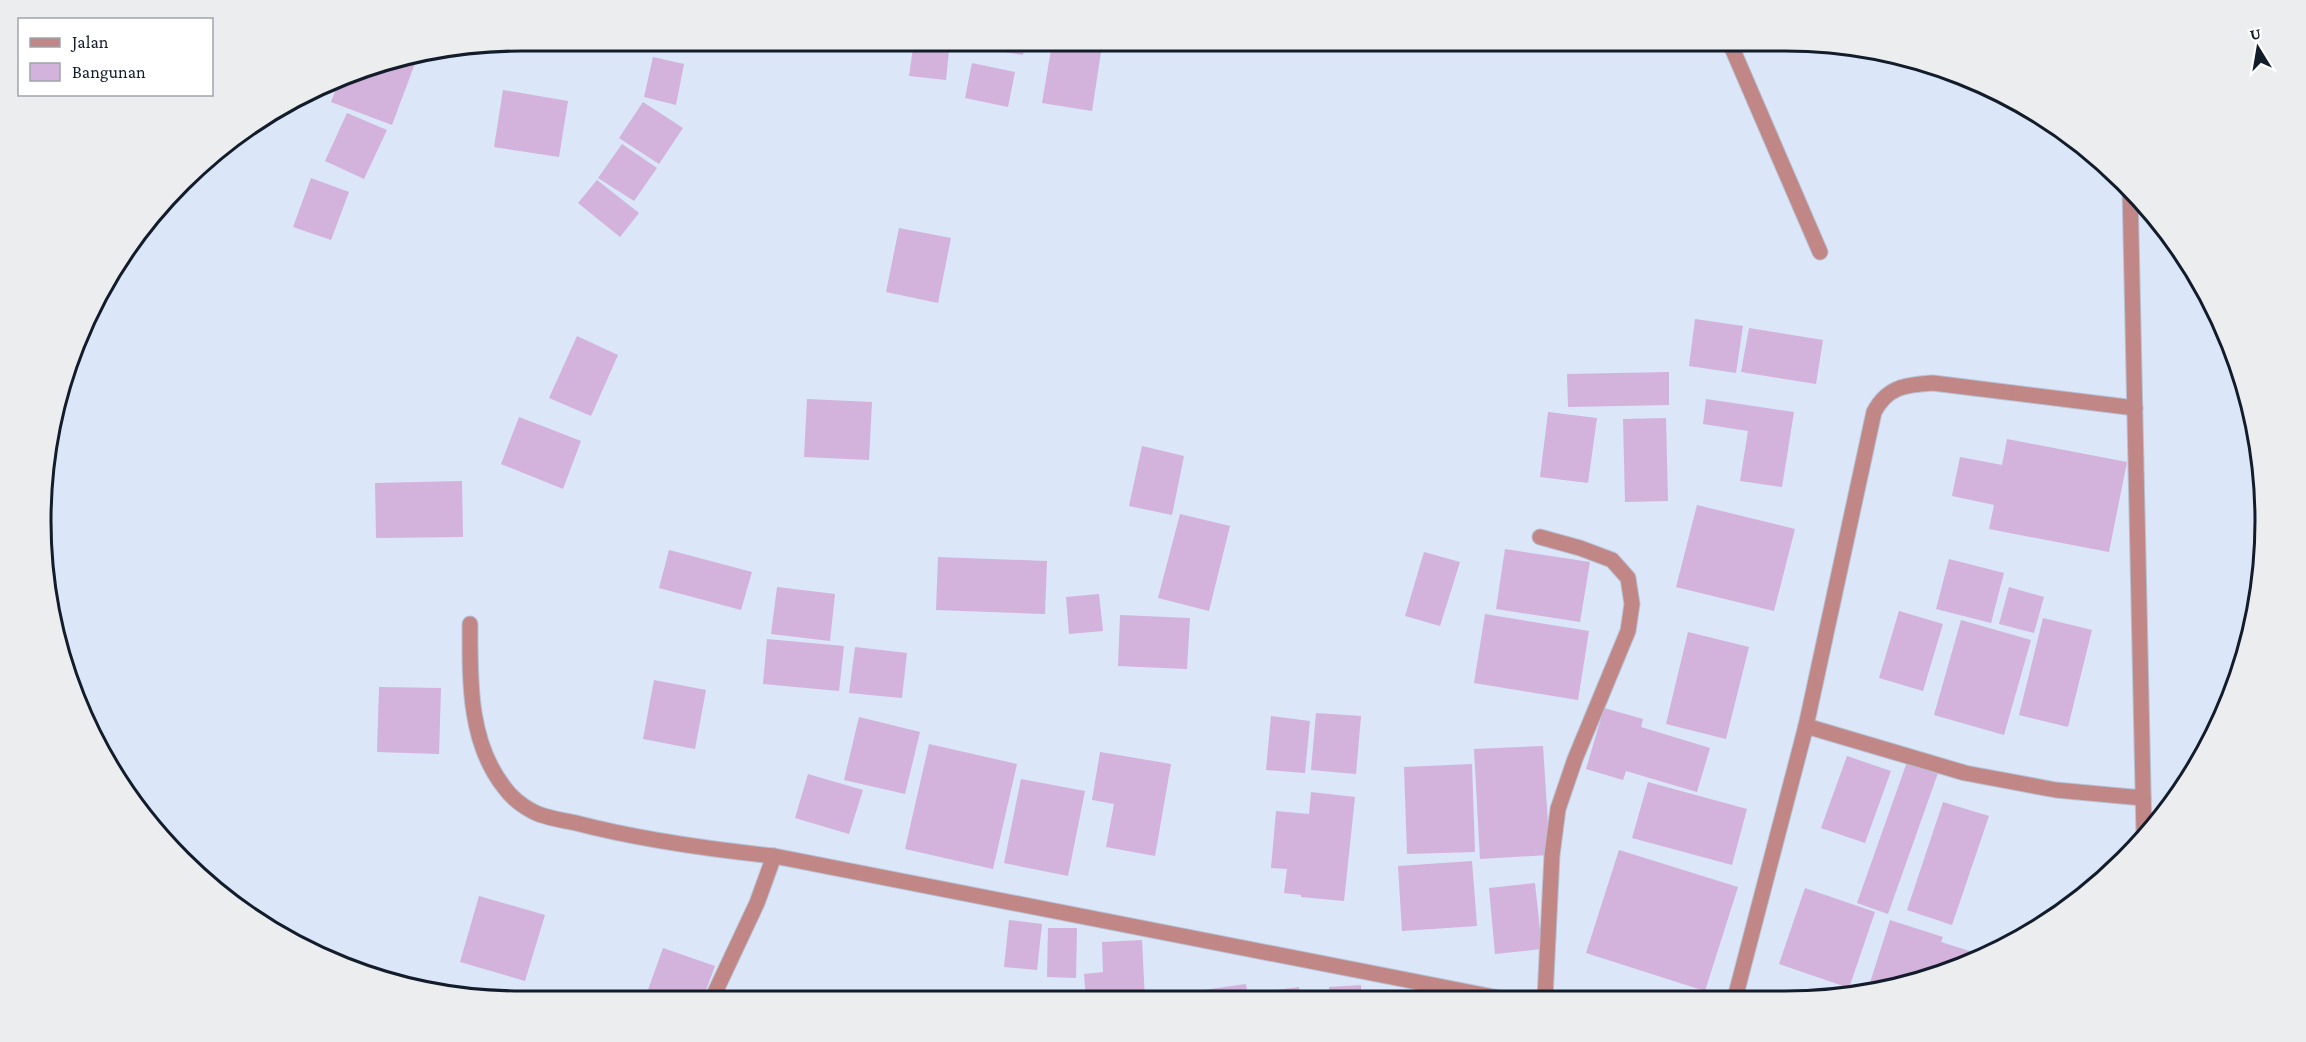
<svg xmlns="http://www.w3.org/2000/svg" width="2306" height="1042" font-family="'Crimson Pro',serif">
<rect width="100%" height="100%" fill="#dbe6f8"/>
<!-- building -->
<g fill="#d3b2dc">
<path d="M914,41H950L946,80L909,76Z"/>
<path d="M972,41H1025L1023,55L971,47Z"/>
<path d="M1052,44L1101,52L1092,111L1042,103Z"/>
<path d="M653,57L684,64L676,105L644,97Z"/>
<path d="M417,58L392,125L331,102L340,78L366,66Z"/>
<path d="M972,63L1015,72L1008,107L965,98Z"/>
<path d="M503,90L568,101L559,157L494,147Z"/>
<path d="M643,102L683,128L659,164L619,138Z"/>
<path d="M347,113L387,130L364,179L325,161Z"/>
<path d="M622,144L657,168L634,201L598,178Z"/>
<path d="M311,178L349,192L331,240L293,227Z"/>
<path d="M597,180L639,213L620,237L578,203Z"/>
<path d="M899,228L951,238L938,303L886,292Z"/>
<path d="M1695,319L1743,326L1736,373L1689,366Z"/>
<path d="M1749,328L1823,340L1816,384L1741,372Z"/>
<path d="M577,336L618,355L591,416L549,398Z"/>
<path d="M1669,372V405L1568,407L1567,374Z"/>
<path d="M807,399L872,402L869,460L804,457Z"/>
<path d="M1706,399L1794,412L1782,487L1740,481L1748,431L1703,424Z"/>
<path d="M1548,412L1597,418L1588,483L1540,477Z"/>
<path d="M519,417L581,441L563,489L501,464Z"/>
<path d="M1666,418L1668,501L1625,502L1623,419Z"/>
<path d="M2007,439L2127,462L2109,552L1989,529L1994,505L1952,496L1960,457L2002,465Z"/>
<path d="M1142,446L1184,456L1172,515L1129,506Z"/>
<path d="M462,481L463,537L376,538L375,483Z"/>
<path d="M1697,505L1795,529L1774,611L1676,587Z"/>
<path d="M1180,514L1230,526L1209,611L1158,598Z"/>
<path d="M1505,549L1590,562L1580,622L1496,609Z"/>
<path d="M669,550L752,572L741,610L659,588Z"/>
<path d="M1424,552L1460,562L1440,626L1405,616Z"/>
<path d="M938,557L1047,561L1045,614L936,610Z"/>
<path d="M1949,559L2004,573L1991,623L1936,609Z"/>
<path d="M777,587L835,594L830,641L771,634Z"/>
<path d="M2009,587L2044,597L2034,633L1999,624Z"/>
<path d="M1099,594L1103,631L1069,634L1066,597Z"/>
<path d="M1899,611L1943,624L1923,691L1879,678Z"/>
<path d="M1485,614L1589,631L1578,700L1474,683Z"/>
<path d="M1120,615L1190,618L1187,669L1118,666Z"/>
<path d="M2043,618L2092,630L2068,727L2019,715Z"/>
<path d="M1961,620L2031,640L2004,735L1934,715Z"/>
<path d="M1688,632L1749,647L1726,739L1666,724Z"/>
<path d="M767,639L844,646L839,691L763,684Z"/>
<path d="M855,647L907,653L902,698L849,693Z"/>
<path d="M654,680L706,690L695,749L643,739Z"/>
<path d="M379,687L441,688L439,754L377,752Z"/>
<path d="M1604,708L1643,719L1641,727L1710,748L1697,792L1626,771L1623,780L1586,769Z"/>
<path d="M1316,713L1361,716L1356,774L1311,770Z"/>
<path d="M1271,716L1310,721L1305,773L1266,770Z"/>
<path d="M859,717L920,732L905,794L844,780Z"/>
<path d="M929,744L1017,764L993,869L905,849Z"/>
<path d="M1543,746L1550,855L1480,859L1474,749Z"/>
<path d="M1100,752L1171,764L1155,856L1106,847L1114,804L1092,800Z"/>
<path d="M1847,756L1891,771L1865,843L1821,828Z"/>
<path d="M1907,762L1938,773L1888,914L1857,903Z"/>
<path d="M1472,764L1475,852L1407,854L1404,767Z"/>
<path d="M808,774L863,790L849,834L795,818Z"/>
<path d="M1021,779L1085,791L1068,876L1004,863Z"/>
<path d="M1648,782L1747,809L1732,865L1632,838Z"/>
<path d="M1311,792L1355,797L1344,901L1301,897V895L1284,893L1287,869L1271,868L1276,811L1309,814Z"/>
<path d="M1943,802L1989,816L1952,925L1907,910Z"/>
<path d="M1619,850L1738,887L1705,991L1586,953Z"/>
<path d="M1472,861L1477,926L1402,931L1398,866Z"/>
<path d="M1535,883L1542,949L1495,954L1489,888Z"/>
<path d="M1805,888L1875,912L1849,988L1779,964Z"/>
<path d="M479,896L545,915L525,981L460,962Z"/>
<path d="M1009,920L1042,924L1037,970L1004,967Z"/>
<path d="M1890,920L1943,937L1941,942L1976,953L1973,963L1867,992Z"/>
<path d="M1048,928H1077L1076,978L1047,977Z"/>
<path d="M1142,940L1145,1000H1086L1084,974L1103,972L1102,942Z"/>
<path d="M663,948L715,966L702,1001H644Z"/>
<path d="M1246,984L1248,999H1205L1203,990Z"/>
<path d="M1361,985L1362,999H1330L1329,987Z"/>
<path d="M1299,987L1301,999H1261L1260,992Z"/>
</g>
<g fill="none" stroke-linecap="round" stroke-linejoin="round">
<defs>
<g id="minor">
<path d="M1729,41L1820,252"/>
<path d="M2130,188L2144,835"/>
<path d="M1540,537L1580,548L1612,560L1628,578L1632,604L1628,631L1575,759L1558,809L1552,855L1545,998"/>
<path d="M470,624C470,679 468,741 504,787C511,797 521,805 532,811C544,818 562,820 576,823C641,840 707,849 774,856L1499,998"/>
<path d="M1806,726L1965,773L2056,790L2143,798"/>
<path d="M1735,998L1806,726L1874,412C1888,386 1906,385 1933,383L2135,408"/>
<path d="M711,1001L757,903L774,856"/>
</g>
</defs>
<!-- minor casing -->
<use href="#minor" stroke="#b7c2d3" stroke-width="17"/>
<!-- minor -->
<use href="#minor" stroke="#c18787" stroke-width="15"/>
</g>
<!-- crop -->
<path d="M0 0H2306V1042H0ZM521 51H1785A470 470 0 0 1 2255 521V521A470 470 0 0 1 1785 991H521A470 470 0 0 1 51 521V521A470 470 0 0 1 521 51Z" fill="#ecedee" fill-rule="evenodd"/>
<path fill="none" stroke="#121c2b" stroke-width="3" d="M521 51H1785A470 470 0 0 1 2255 521V521A470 470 0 0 1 1785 991H521A470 470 0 0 1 51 521V521A470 470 0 0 1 521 51Z"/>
<!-- legend -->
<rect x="18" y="18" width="195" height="78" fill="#ffffff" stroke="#a0a4aa" stroke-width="1.5"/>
<rect x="30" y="38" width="30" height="9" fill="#c18787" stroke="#a0a4aa" stroke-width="1.5"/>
<text x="72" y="48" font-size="18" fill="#121c2b">Jalan</text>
<rect x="30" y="63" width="30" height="18" fill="#d3b2dc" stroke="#a0a4aa" stroke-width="1.5"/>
<text x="72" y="78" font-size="18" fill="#121c2b">Bangunan</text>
<!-- north arrow -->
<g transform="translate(2258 48) rotate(349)" stroke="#ffffff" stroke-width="4.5" paint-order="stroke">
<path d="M0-4.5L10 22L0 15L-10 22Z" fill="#121c2b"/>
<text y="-9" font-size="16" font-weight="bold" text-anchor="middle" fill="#121c2b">U</text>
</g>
</svg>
